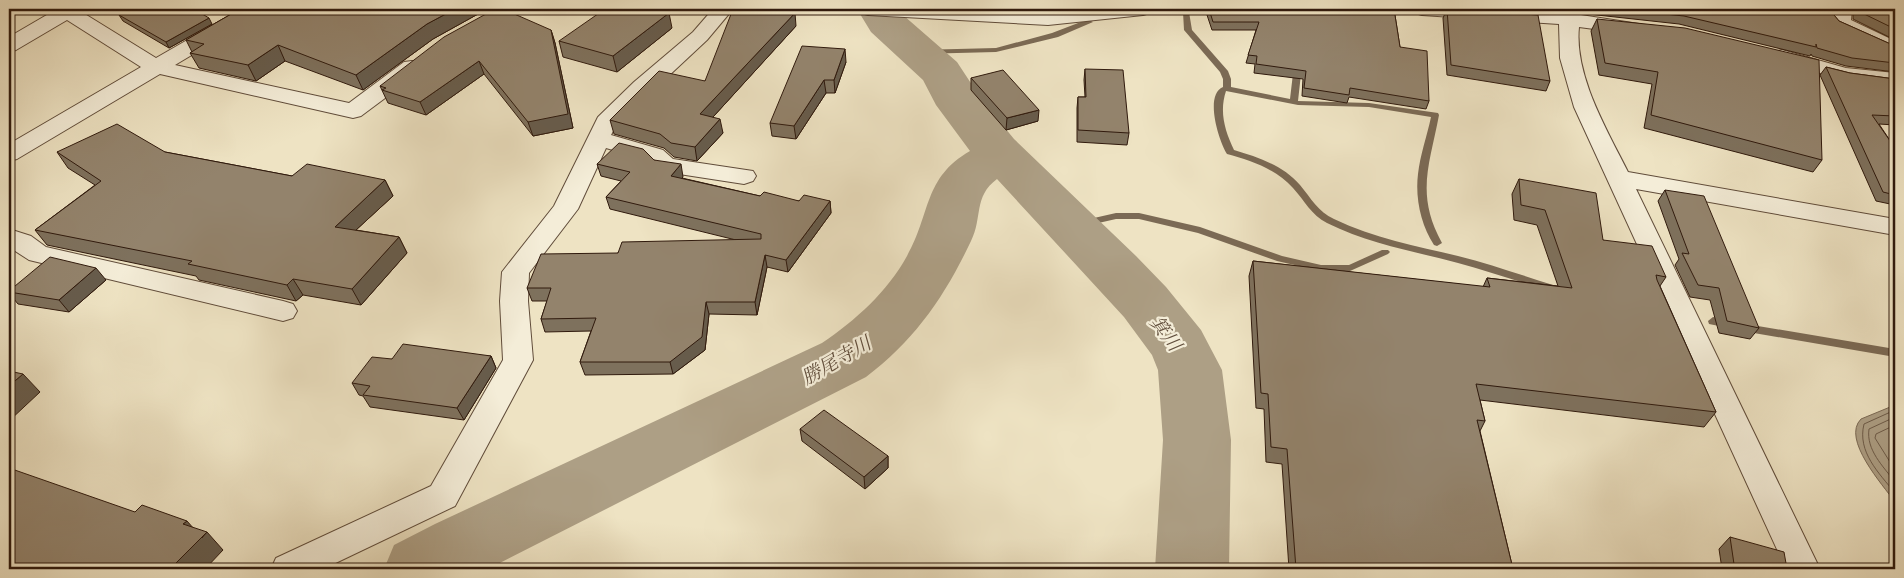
<svg xmlns="http://www.w3.org/2000/svg" width="1904" height="578" font-family="'Gentium Book Plus','Noto Serif JP',serif">
<rect width="100%" height="100%" fill="#eee3c3"/>
<filter id="stains"><feTurbulence type="fractalNoise" baseFrequency=".004" numOctaves="4"/><feColorMatrix values="0 0 0 0 .2 0 0 0 0 .09 0 0 0 0 .02 0 0 0 .5 -.17"/></filter>
<radialGradient id="worn" r=".72"><stop offset=".6" stop-color="#630" stop-opacity="0"/><stop offset="1" stop-color="#630" stop-opacity=".3"/></radialGradient>
<!-- water -->
<path fill="#ad9f85" stroke="#7b6a55" d="M1895,405V502C1883,485 1841,439 1861,419Z"/>
<g fill="none" stroke-linecap="round" stroke-linejoin="round">
<!-- shore -->
<g stroke="#6e5c49" stroke-width="1">
<path d="M1895,410L1864,424C1857,452 1879,473 1895,493"/>
<path d="M1895,417L1869,429C1866,450 1883,466 1895,482"/>
<path d="M1895,425L1876,434L1875,438L1895,470"/>
</g>
<!-- stream -->
<g fill="#7b6a55" fill-rule="evenodd">
<path d="M1183,12H1189L1192,30L1228,71L1231,79V87L1290,99L1294,65L1298,63L1302,65L1298,101L1369,103L1438,113L1439,115C1430,164 1415,194 1442,243L1437,246L1434,245C1421,225 1415,198 1418,174C1420,155 1427,136 1431,117L1369,107L1298,105L1226,91C1219,112 1225,131 1234,150C1257,157 1283,165 1300,185C1311,198 1318,212 1334,219C1374,238 1416,246 1458,256C1490,264 1521,275 1553,285L1554,287L1553,289L1549,290C1519,282 1488,271 1458,263C1413,251 1369,244 1327,223C1311,215 1305,201 1293,188C1276,169 1250,160 1227,154C1219,141 1204,95 1223,87V79L1220,72L1184,30Z"/>
<path d="M1086,20H1089L1093,22L1058,37L996,52L918,54L914,52L918,50L996,48L1052,33Z"/>
<path d="M1116,213H1139L1200,227L1282,256L1321,265H1349L1382,250H1388L1390,252L1388,254L1350,271H1321L1277,261L1198,233L1139,219H1116L1072,229L1067,226L1072,223Z"/>
<path d="M1713,317L1733,321L1734,324L1733,327L1729,328L1709,324L1708,321Z"/>
<path d="M1746,324L1895,349V357L1742,331L1741,328L1742,325Z"/>
</g>
<!-- river -->
<path fill="#ad9f85" fill-rule="evenodd" d="M857,9H899L903,15L957,62L982,100L1014,139L1136,256L1166,287L1201,330L1222,370L1231,440L1229,569H1155L1163,440L1158,370L1152,355L1124,317L997,179C973,197 983,217 971,241C945,296 915,340 866,377L488,569H384L394,545L435,524L822,343C856,320 887,292 907,256C931,214 923,178 970,151L936,105L923,80L871,32Z"/>
<defs>
<g id="minor">
<path d="M57,9H81L80,11L156,58L241,9H265L262,13L175,65L349,103L404,62L412,61L420,62L423,67L420,72L361,116L353,118L160,74L17,159L9,161V144L141,67L67,20L16,50L9,52V37Z"/>
<path d="M713,9H733L707,40L616,125L611,135L663,150L673,159L753,171L756,176L753,181L744,184L666,172L657,170L647,160L606,148L578,209L529,273L528,301L533,360L455,506L323,569H271L276,558L431,486L503,360L500,301L502,272L554,206L598,117L634,82L693,32Z"/>
<path d="M858,9H960L1048,13L1088,9H1153L1150,13L1143,15L1048,25L868,15L861,13Z"/>
<path d="M1412,9H1506L1562,13L1563,9H1583L1581,15L1639,24L1642,28L1639,32L1632,34L1579,27C1574,75 1607,130 1628,172L1895,219V235L1636,189L1820,569H1786L1574,107L1560,58L1559,24L1422,15L1415,13Z"/>
<path d="M1832,9H1852L1851,20L1895,41V55L1888,53L1834,27L1831,23Z"/>
<path d="M1782,50L1846,68L1895,73V85L1844,80L1775,60L1771,56L1775,52Z"/>
<path d="M9,229L31,236L46,247L283,301L293,304L297,311L293,318L283,321L29,260L9,247Z"/>
</g>
</defs>
<!-- minor casing -->
<use href="#minor" stroke="#604c3a" stroke-width="2"/>
<!-- minor -->
<use href="#minor" fill="#f4edd8" fill-rule="evenodd"/>
</g>
<!-- wall -->
<g fill="#7e715d" stroke="#301a0d">
<path d="M240,9H487L433,39L363,90L285,61L256,81L199,68L190,53L192,52L186,40Z"/>
<path d="M1205,9H1394L1400,47L1429,101L1426,109L1349,97L1347,103L1302,96L1303,79L1254,73L1255,64L1246,63L1256,30H1212Z"/>
<path d="M1447,9L1550,81L1546,91L1447,75L1443,18Z"/>
<path d="M1587,9H1835L1834,15L1839,21L1895,46V72L1846,66L1812,56L1811,54L1810,56L1679,24L1588,14Z"/>
<path d="M1853,9H1895V40L1853,19Z"/>
<path d="M119,15L212,24L169,48L123,21Z"/>
<path d="M1597,19L1822,160L1813,172L1644,128L1652,84L1599,75L1591,31Z"/>
<path d="M796,26L713,117L723,133L697,161L674,157L664,148L614,134L610,120L705,81Z"/>
<path d="M672,28L617,72L563,57L559,41Z"/>
<path d="M551,30L555,43L573,128L533,136L484,74L426,115L388,103L380,86Z"/>
<path d="M846,62L835,93H826L796,139L772,136L770,123Z"/>
<path d="M1826,67L1850,73L1895,79V125L1879,124L1895,148V205L1876,201L1820,75Z"/>
<path d="M1085,69L1129,133L1127,145L1077,142V108L1078,97H1085L1084,80Z"/>
<path d="M971,78L1038,121L1006,130L971,90Z"/>
<path d="M57,152H165L292,176L385,180L393,196L356,230L399,237L407,253L361,305L303,295L296,301L199,280L196,276L47,245L35,230L95,185L68,168Z"/>
<path d="M654,160L683,177L682,178L760,196L799,201H830L831,213L788,272L767,267L757,315L709,314L705,350L673,374L585,375L580,362L591,331L545,332L541,319L547,301H532L527,288L618,253L736,240L610,209L606,197L621,181L601,176L597,164Z"/>
<path d="M1519,179L1603,240L1666,277L1660,286L1716,412L1704,427L1480,400L1485,421L1480,431L1513,569H1289L1282,464L1266,462L1264,409L1256,408L1249,276L1253,261L1483,287L1487,278L1558,286L1537,225L1514,220L1512,194Z"/>
<path d="M1665,190L1759,328L1750,339L1719,333L1710,300L1690,297L1675,265L1679,259L1658,201Z"/>
<path d="M106,280L69,312L18,304L9,293V291Z"/>
<path d="M491,356L496,368L464,420L370,407L363,396L359,395L352,383L392,359Z"/>
<path d="M800,429L888,456V468L865,489L802,441Z"/>
<path d="M1730,537L1787,569H1722L1719,549Z"/>
</g>
<!-- shaded-wall -->
<g fill="#675c4c" stroke="#301a0d">
<path d="M455,9H487L433,39L363,90L356,75L427,24Z"/>
<path d="M669,13L672,28L617,72L613,56Z"/>
<path d="M795,13L796,26L703,128L700,114Z"/>
<path d="M209,18L212,24L169,48L166,42Z"/>
<path d="M551,30L555,43L573,128L533,136L528,122Z"/>
<path d="M278,45L285,61L256,81L248,65Z"/>
<path d="M845,49L846,62L835,93L834,80Z"/>
<path d="M479,61L484,74L426,115L420,102Z"/>
<path d="M824,80L826,93L796,139L794,126Z"/>
<path d="M1039,110L1038,121L1006,130L1007,118Z"/>
<path d="M720,119L723,133L697,161L695,147Z"/>
<path d="M681,164L683,177L673,188L671,176Z"/>
<path d="M385,180L393,196L343,242L335,227Z"/>
<path d="M830,201L831,213L788,272L786,260Z"/>
<path d="M399,237L407,253L361,305L352,289Z"/>
<path d="M765,255L767,267L757,315L755,302Z"/>
<path d="M96,268L106,280L69,312L59,300Z"/>
<path d="M293,279L303,295L296,301L287,285Z"/>
<path d="M706,302L709,314L705,350L673,374L670,362Z"/>
<path d="M491,356L496,368L464,420L457,408Z"/>
<path d="M23,374L40,392L9,421V386Z"/>
<path d="M888,456V468L865,489L864,477Z"/>
<path d="M187,521L202,538L207,532L223,550L205,569H170L183,524Z"/>
</g>
<!-- building -->
<g fill="#93836c" stroke="#301a0d">
<path d="M135,9H194L209,18L166,42L119,15Z"/>
<path d="M240,9H455L427,24L356,75L278,45L248,65L190,53L204,44L186,40Z"/>
<path d="M495,9H503L551,30L568,114L528,122L479,61L420,102L382,90L386,88L380,86L444,37Z"/>
<path d="M605,9H653L669,13L613,56L559,41Z"/>
<path d="M733,9L795,13L700,114L720,119L695,147L671,143L660,134L610,120L659,71L705,81Z"/>
<path d="M1209,9H1394L1400,47L1427,51L1429,101L1350,88L1349,95L1304,88L1306,71L1256,64L1257,56L1248,55L1259,22H1213Z"/>
<path d="M1447,9L1538,15L1550,81L1451,65Z"/>
<path d="M1616,9H1835L1834,15L1839,21L1895,46V63L1852,58L1817,48L1816,44V47L1684,16Z"/>
<path d="M1858,9H1895V29L1858,11Z"/>
<path d="M1597,19L1685,28L1819,60L1822,160L1651,115L1658,72L1605,63Z"/>
<path d="M802,46L845,49L834,80H824L794,126L770,123Z"/>
<path d="M1826,67L1850,73L1895,79V116L1872,115L1895,148V195L1883,192Z"/>
<path d="M1085,69L1123,70L1129,133L1078,130V97H1086Z"/>
<path d="M1003,70L1039,110L1007,118L971,78Z"/>
<path d="M117,124L165,152L292,176L307,164L385,180L335,227L399,237L352,289L293,279L287,285L188,264L192,261L35,230L101,181L57,152Z"/>
<path d="M619,143L643,149L654,160L681,164L671,176L760,196L764,192L799,201L804,195L830,201L786,260L765,255L755,302H706L702,337L670,362H580L596,318L541,319L551,288H527L541,254L618,253L622,242L761,239V234L606,197L630,172L597,164Z"/>
<path d="M1519,179L1596,193L1603,240L1652,246L1666,277L1656,275L1657,280L1716,412L1476,384L1485,421L1477,420L1513,569H1296L1287,449L1271,447L1268,394L1261,393L1253,261L1490,287L1487,278L1572,288L1545,210L1521,205Z"/>
<path d="M1665,190L1704,196L1759,328L1727,321L1719,288L1698,285L1682,253L1689,254Z"/>
<path d="M50,257L96,268L59,300L9,292V291Z"/>
<path d="M403,344L491,356L457,408L363,395L370,386L352,383L372,357L392,359Z"/>
<path d="M9,371L23,374L9,386Z"/>
<path d="M824,410L888,456L864,477L800,429Z"/>
<path d="M9,468L135,512L142,505L187,521L183,524L207,532L170,569H9Z"/>
<path d="M1730,537L1784,552L1787,569H1753L1734,564Z"/>
</g>
<g text-anchor="middle" dominant-baseline="central" stroke-width="4.5" stroke-linejoin="round" paint-order="stroke">
<!-- water labels -->
<g font-size="19" font-style="italic" fill="#624f3d" stroke="#f4edd8">
<text transform="translate(1166 333) rotate(53)">箕川</text>
<text transform="translate(836 360) rotate(-30)">勝尾寺川</text>
</g>
</g>
<!-- margin -->
<rect width="1904" height="578" fill="none" stroke="#eee3c3" stroke-width="30"/>
<rect x="10" y="10" width="1884" height="558" fill="none" stroke="#301a0d" stroke-width="2.5"/>
<rect x="15" y="15" width="1874" height="548" fill="none" stroke="#301a0d"/>
<rect width="100%" height="100%" filter="url(#stains)"/>
<rect width="100%" height="100%" fill="url(#worn)"/>
</svg>
